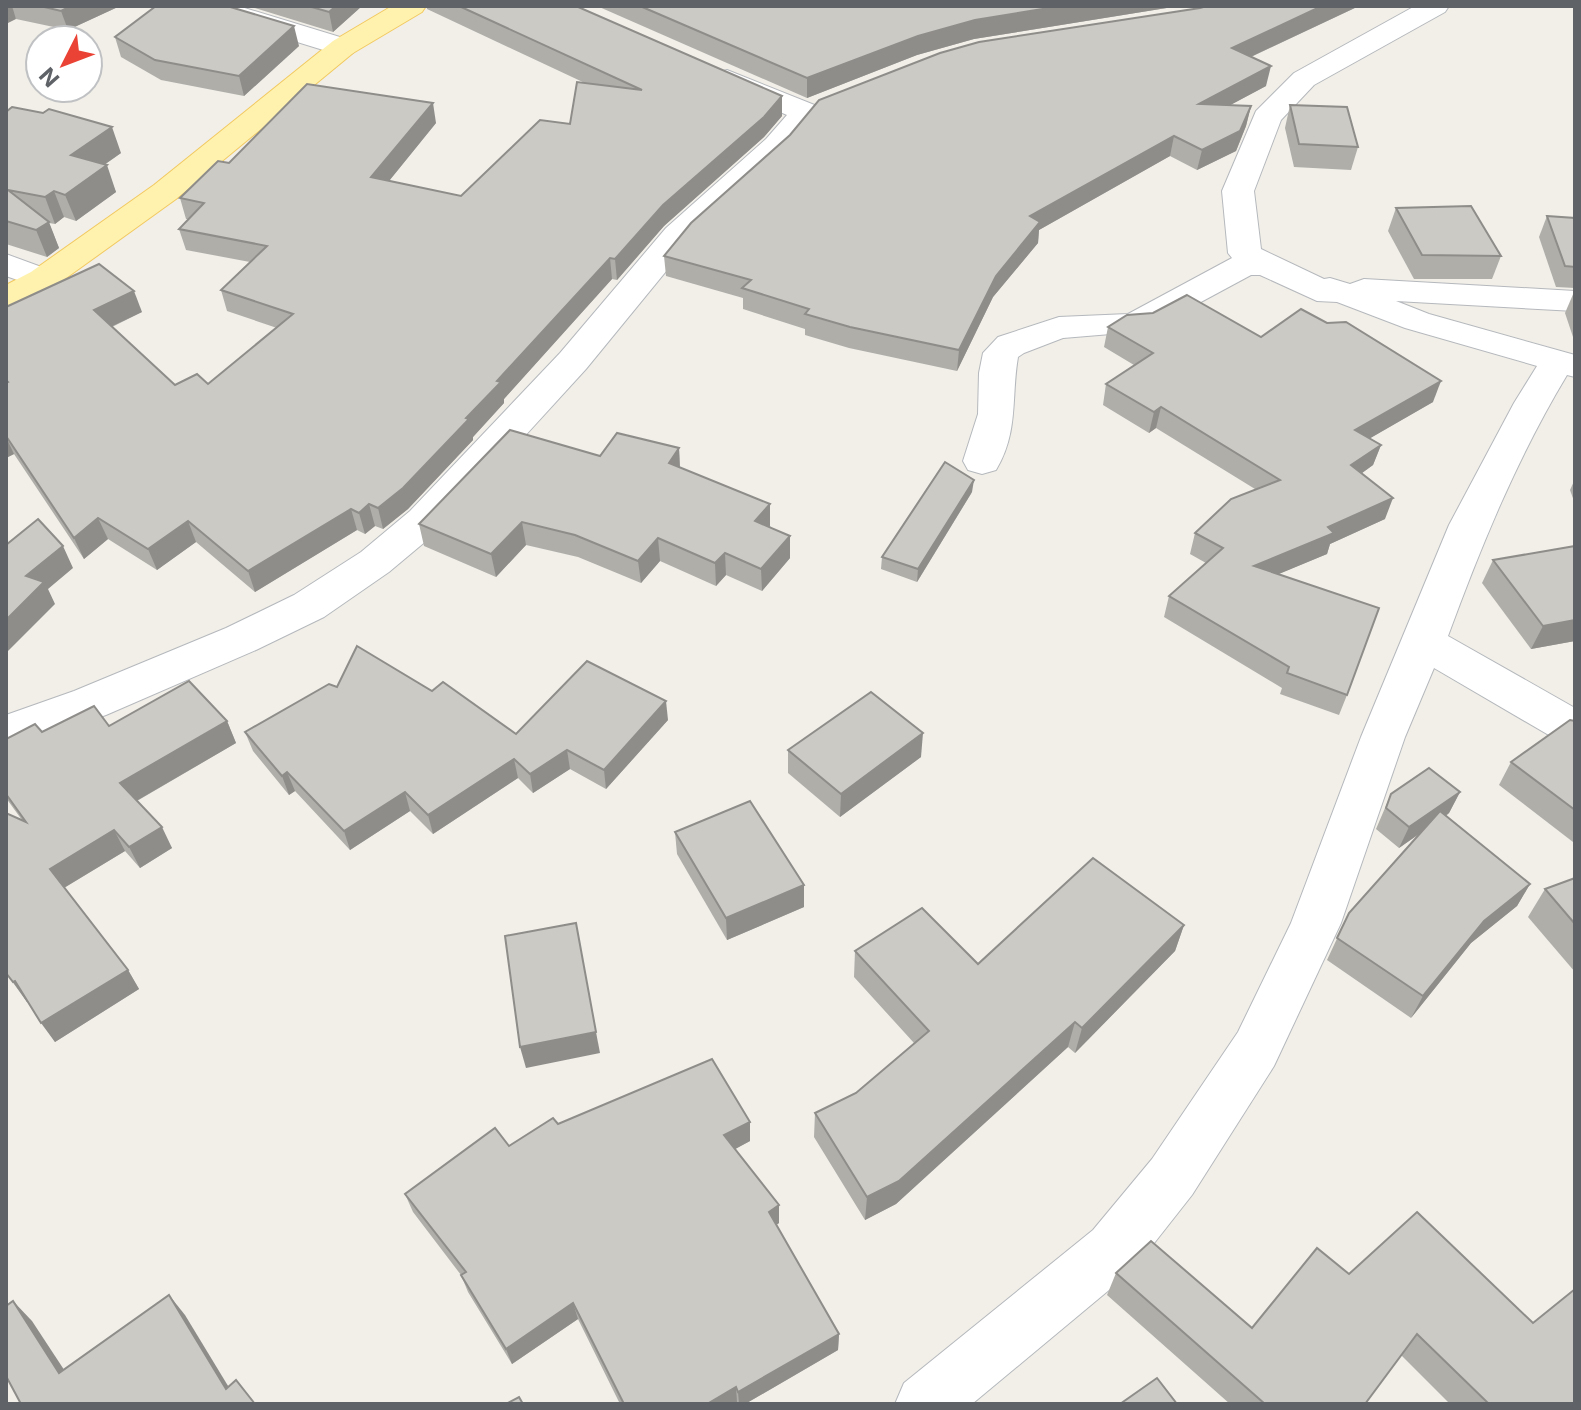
<svg xmlns="http://www.w3.org/2000/svg" width="1581" height="1410" font-family="Inter,sans-serif">
<rect width="100%" height="100%" fill="#f1efe8"/>
<g fill="none" stroke-linecap="round" stroke-linejoin="round">
<defs>
<g id="minor">
<path d="M195,6H238L353,41L357,47L353,53L343,56L333,53L199,12Z"/>
<path d="M1415,6H1449L1445,12L1314,85L1281,120L1254,191L1261,249L1324,279L1330,278L1350,284L1364,279L1575,291V311L1396,301L1429,314L1575,355V377L1567,375C1517,458 1481,546 1448,636L1575,708V746L1559,741L1434,668L1405,737L1341,923L1274,1066L1192,1195L1133,1270L972,1404H895L904,1383L1093,1230L1152,1159L1238,1032L1291,923L1361,737L1449,525L1514,403L1537,366L1405,328L1337,302L1317,301L1260,275H1251L1147,331L1063,338L1024,353L1018,357C1011,397 1019,432 996,470L982,474L968,470L963,461L978,414L979,373L983,353L998,337L1059,317L1128,314L1232,258L1228,253L1222,191L1256,111L1294,73Z"/>
<path d="M727,70L817,106L821,112L788,153L690,242L586,369L438,531L389,572L324,617L256,650L106,715L6,749V715L74,691L226,628L294,595L361,552L410,511L560,353L666,228L766,139L787,115L717,85L712,79L717,73Z"/>
<path d="M6,254L55,272L60,279L55,286L43,289L6,276Z"/>
</g>
<path id="major" d="M392,6H426L422,12L353,53L176,199L55,286L6,308V285L31,272L154,185L333,41Z"/>
</defs>
<!-- minor casing -->
<use href="#minor" stroke="#b5b8bc" stroke-width="2"/>
<!-- major casing -->
<use href="#major" stroke="#f2c960" stroke-width="2"/>
<!-- minor -->
<use href="#minor" fill="#fff" fill-rule="evenodd"/>
<!-- major -->
<use href="#major" fill="#fff2af" fill-rule="evenodd"/>
</g>
<!-- wall -->
<g fill="#afaea9">
<path d="M6,6H120L68,30L16,19Z"/>
<path d="M248,6H362L333,32Z"/>
<path d="M427,6H576L782,96V116L764,137L664,226L617,280L612,279L504,399V403L473,437V440L408,509L383,529L375,526L365,534L357,530L255,592L196,542L157,570L108,539L84,559L14,454L6,458V307L142,312L112,327L175,385L208,384L277,328L227,311L221,290L250,262L186,250L179,229L188,219H186L180,198L229,163L436,123L389,181L461,196L570,124L587,84L427,9Z"/>
<path d="M597,6H1179L974,39L917,55L807,98Z"/>
<path d="M1207,6H1359L1251,57L1266,86L1230,105L1251,106L1246,126L1236,151L1197,170L1170,156L1039,230L1038,243L993,297L957,371L849,348L805,335V329L743,309V298L666,276L664,256Z"/>
<path d="M115,37L299,46L244,96L161,80L121,57Z"/>
<path d="M1290,105L1358,147L1351,170L1294,167L1285,128Z"/>
<path d="M6,112L121,153L104,165L116,192L76,221L64,217L55,224L49,223L59,248L47,257L6,244Z"/>
<path d="M1396,208L1501,256L1492,279H1414L1388,231Z"/>
<path d="M1547,216L1575,218V288L1556,287L1539,237Z"/>
<path d="M1574,292H1575V338L1573,337L1565,313Z"/>
<path d="M1108,327L1261,337L1433,402L1370,438L1381,445L1373,465L1362,473L1385,519L1330,544L1327,554L1278,574L1347,695L1339,715L1280,694L1282,688L1164,617L1169,596L1206,563L1190,554L1195,533L1255,489L1156,428L1149,433L1103,405L1106,384L1134,365L1104,347Z"/>
<path d="M679,448L680,467L770,526L790,558L762,591L726,575L716,586L660,561L641,583L578,557L526,545L496,577L424,546L419,524L600,456Z"/>
<path d="M1575,479V504L1570,490Z"/>
<path d="M972,492L917,582L881,569L882,557Z"/>
<path d="M1493,560L1575,641L1531,649L1482,583Z"/>
<path d="M337,687L432,691L516,734L668,720L606,789L570,769L533,793L518,778L433,834L410,811L350,850L295,791L289,795L253,751L245,732Z"/>
<path d="M227,721L236,743L137,801L172,848L140,868L125,851L64,888L128,970L139,989L55,1042L28,1001L27,1002L6,973L22,820L6,798V739L42,732L109,726Z"/>
<path d="M1575,721V840L1573,842L1499,785L1511,762Z"/>
<path d="M788,750L921,757L840,817L788,773Z"/>
<path d="M1460,792L1449,813L1446,816L1530,884L1517,906L1471,943L1411,1018L1327,960L1349,913L1419,834L1399,848L1376,829L1391,794Z"/>
<path d="M675,832L804,907L727,940L677,854Z"/>
<path d="M1575,878V972L1528,917L1545,889Z"/>
<path d="M1184,925L1175,951L1075,1053L1068,1047L896,1204L865,1220L814,1137L815,1113L856,1093L914,1043L854,977L855,951L978,964Z"/>
<path d="M558,1124L750,1141L735,1149L779,1205V1223L776,1225L839,1334L838,1350L745,1404H738L737,1402L734,1404H620L578,1319L512,1364L468,1292L461,1275L413,1212L405,1194Z"/>
<path d="M1116,1273L1252,1328L1349,1274L1575,1404H1450L1401,1355L1365,1404H1230L1107,1295Z"/>
</g>
<!-- shaded-wall -->
<g fill="#8f8d8a">
<path d="M6,6H12L16,19L6,24Z"/>
<path d="M71,6H120L68,30L61,11Z"/>
<path d="M336,6H362L333,32L329,12Z"/>
<path d="M1061,6H1179L974,39L917,55L807,98V78L918,36L975,20Z"/>
<path d="M1322,6H1359L1227,68L1232,48Z"/>
<path d="M294,26L299,46L244,96L239,76Z"/>
<path d="M1271,66L1266,86L1195,124L1199,104Z"/>
<path d="M782,96V116L764,137L664,226L617,280L615,259L663,205Z"/>
<path d="M433,103L436,123L376,197L371,177Z"/>
<path d="M1251,106L1246,126L1236,151L1197,170L1202,150Z"/>
<path d="M112,127L121,153L81,181L71,155Z"/>
<path d="M1174,136L1170,156L1039,230L1038,243L993,297L957,371L959,350L996,276L1030,216Z"/>
<path d="M107,165L116,192L76,221L65,195Z"/>
<path d="M54,191L64,217L55,224L45,197Z"/>
<path d="M49,222L59,248L47,257L36,230Z"/>
<path d="M610,258L612,279L504,399V403L473,437V440L408,509L383,529L378,508L466,418L497,381Z"/>
<path d="M134,291L142,312L102,331L94,310Z"/>
<path d="M1441,381L1433,402L1348,451L1355,430Z"/>
<path d="M1161,407L1156,428L1149,433L1154,412Z"/>
<path d="M6,437L14,454L6,458Z"/>
<path d="M1381,445L1373,465L1344,486L1351,465Z"/>
<path d="M679,448L680,471L669,463Z"/>
<path d="M974,480L972,492L917,582L918,569Z"/>
<path d="M1393,498L1385,519L1330,544L1327,554L1248,587L1254,566L1328,527Z"/>
<path d="M369,504L375,526L365,534L359,513Z"/>
<path d="M770,504V526L755,543V521Z"/>
<path d="M351,509L357,530L255,592L248,571Z"/>
<path d="M98,518L108,539L84,559L74,538Z"/>
<path d="M188,521L196,542L157,570L148,549Z"/>
<path d="M522,522L526,545L496,577L491,554Z"/>
<path d="M790,536V558L762,591L761,569Z"/>
<path d="M658,538L660,561L641,583L638,561Z"/>
<path d="M63,546L73,568L48,589L55,604L6,653V620L26,576Z"/>
<path d="M725,553L726,575L716,586L715,563Z"/>
<path d="M1575,620V641L1531,649L1543,626Z"/>
<path d="M666,701L668,720L606,789L604,770Z"/>
<path d="M227,721L236,743L131,804L120,783Z"/>
<path d="M923,733L921,757L840,817L841,794Z"/>
<path d="M567,750L570,769L533,793L530,774Z"/>
<path d="M514,759L518,778L433,834L428,815Z"/>
<path d="M287,772L295,791L289,795L282,776Z"/>
<path d="M405,792L410,811L350,850L344,831Z"/>
<path d="M1460,792L1449,813L1399,848L1409,827Z"/>
<path d="M162,827L172,848L140,868L129,847Z"/>
<path d="M114,830L125,851L62,889L50,869Z"/>
<path d="M1530,884L1517,906L1471,943L1411,1018L1423,996L1484,921Z"/>
<path d="M804,885V907L727,940L726,918Z"/>
<path d="M1184,925L1175,951L1075,1053L1082,1028Z"/>
<path d="M128,970L139,989L55,1042L41,1023Z"/>
<path d="M15,981L29,1001L27,1002L13,982Z"/>
<path d="M1075,1022L1068,1047L896,1204L865,1220L867,1197Z"/>
<path d="M596,1032L600,1053L526,1068L520,1047Z"/>
<path d="M750,1122V1141L726,1154L724,1135Z"/>
<path d="M779,1205V1223L769,1230V1212Z"/>
<path d="M169,1295L185,1315L239,1404L226,1389Z"/>
<path d="M13,1301L32,1321L78,1391L59,1373Z"/>
<path d="M573,1303L578,1319L512,1364L506,1349Z"/>
<path d="M839,1334L838,1350L745,1404H739L738,1392Z"/>
<path d="M736,1387L737,1402L734,1404H707Z"/>
</g>
<!-- building -->
<g fill="#cccac5" stroke="#8f8d8a" stroke-width="2">
<path d="M40,6H71L61,11Z"/>
<path d="M156,6H227L294,26L239,76L155,60L115,37Z"/>
<path d="M308,6H336L329,12Z"/>
<path d="M459,6H576L782,96L764,117L663,205L615,259L610,258L497,381L501,382L466,418L469,419L403,488L378,508L369,504L359,513L351,509L248,571L188,521L148,549L98,518L74,538L6,436V383L8,382L6,380V307L99,264L134,291L94,310L175,385L197,374L208,384L293,314L221,290L267,246L179,229L204,203L180,198L218,161L229,163L307,84L433,103L371,177L461,196L540,120L570,124L577,82L642,90Z"/>
<path d="M640,6H1061L975,20L918,36L807,78Z"/>
<path d="M1207,6H1322L1232,48L1271,66L1199,104L1251,106L1240,131L1202,150L1174,136L1030,216L1040,222L996,276L959,350L850,327L805,314L809,309L742,288L751,280L664,256L691,223L790,135L819,100L940,53L979,42L1200,8Z"/>
<path d="M1290,105L1347,107L1358,147L1299,144Z"/>
<path d="M12,107L43,113L49,109L112,127L71,155L107,165L65,195L54,191L45,197L8,190L49,222L36,230L6,221V112Z"/>
<path d="M1471,206L1501,256L1422,255L1396,208Z"/>
<path d="M1547,216L1575,218V267L1565,266Z"/>
<path d="M1187,295L1261,337L1301,309L1327,323L1346,322L1441,381L1355,430L1381,445L1351,465L1393,498L1328,527L1334,533L1254,566L1379,608L1347,695L1287,673L1289,667L1169,596L1223,548L1195,533L1231,499L1280,480L1161,407L1154,412L1106,384L1153,353L1108,327L1127,315L1153,313Z"/>
<path d="M510,430L600,456L617,433L679,448L669,463L770,504L755,521L790,536L761,569L725,553L715,563L658,538L638,561L575,535L522,522L491,554L419,524Z"/>
<path d="M945,462L974,480L918,569L882,557Z"/>
<path d="M38,519L63,546L26,576L44,582L6,620V545Z"/>
<path d="M1575,546V620L1543,626L1493,560Z"/>
<path d="M357,646L432,691L443,682L516,734L587,661L666,701L604,770L567,750L530,774L514,759L428,815L405,792L344,831L287,772L282,776L245,732L329,684L337,687Z"/>
<path d="M189,681L227,721L120,783L162,827L129,847L114,830L50,869L128,970L41,1023L15,981L13,982L6,973V813L26,822L6,794V739L35,724L42,732L94,706L109,726Z"/>
<path d="M871,692L923,733L841,794L788,750Z"/>
<path d="M1570,720L1575,721V810L1511,762Z"/>
<path d="M1429,768L1460,792L1409,827L1386,808L1391,794Z"/>
<path d="M750,801L804,885L726,918L675,832Z"/>
<path d="M1440,811L1530,884L1484,921L1423,996L1337,938L1349,913Z"/>
<path d="M1093,858L1184,925L1082,1028L1075,1022L899,1181L867,1197L815,1113L856,1093L929,1031L855,951L922,908L978,964Z"/>
<path d="M1575,878V924L1545,889Z"/>
<path d="M576,923L596,1032L520,1047L505,936Z"/>
<path d="M712,1059L750,1122L724,1135L779,1205L769,1212L839,1334L738,1392L736,1387L707,1404H624L573,1303L506,1349L461,1275L466,1272L405,1194L495,1128L509,1146L553,1118L558,1124Z"/>
<path d="M1417,1212L1533,1323L1575,1289V1404H1489L1417,1334L1365,1404H1265L1116,1273L1151,1241L1252,1328L1317,1248L1349,1274Z"/>
<path d="M169,1295L226,1389L236,1380L255,1404H21L6,1376V1306L13,1301L59,1373Z"/>
<path d="M1157,1378L1177,1404H1120Z"/>
<path d="M519,1397L523,1404H506Z"/>
</g>
<!-- border -->
<rect width="1581" height="1410" fill="none" stroke="#5f6368" stroke-width="16"/>
<!-- north arrow -->
<g transform="translate(64 64) rotate(228)"><circle r="38" fill="#ffffff" stroke="#bfc1c3" stroke-width="2"/>
<path d="M0-6L14 30L0 20L-14 30Z" fill="#ea4335"/>
<text y="-12" font-size="22" font-weight="bold" text-anchor="middle" fill="#5f6368">N</text>
</g>
</svg>
